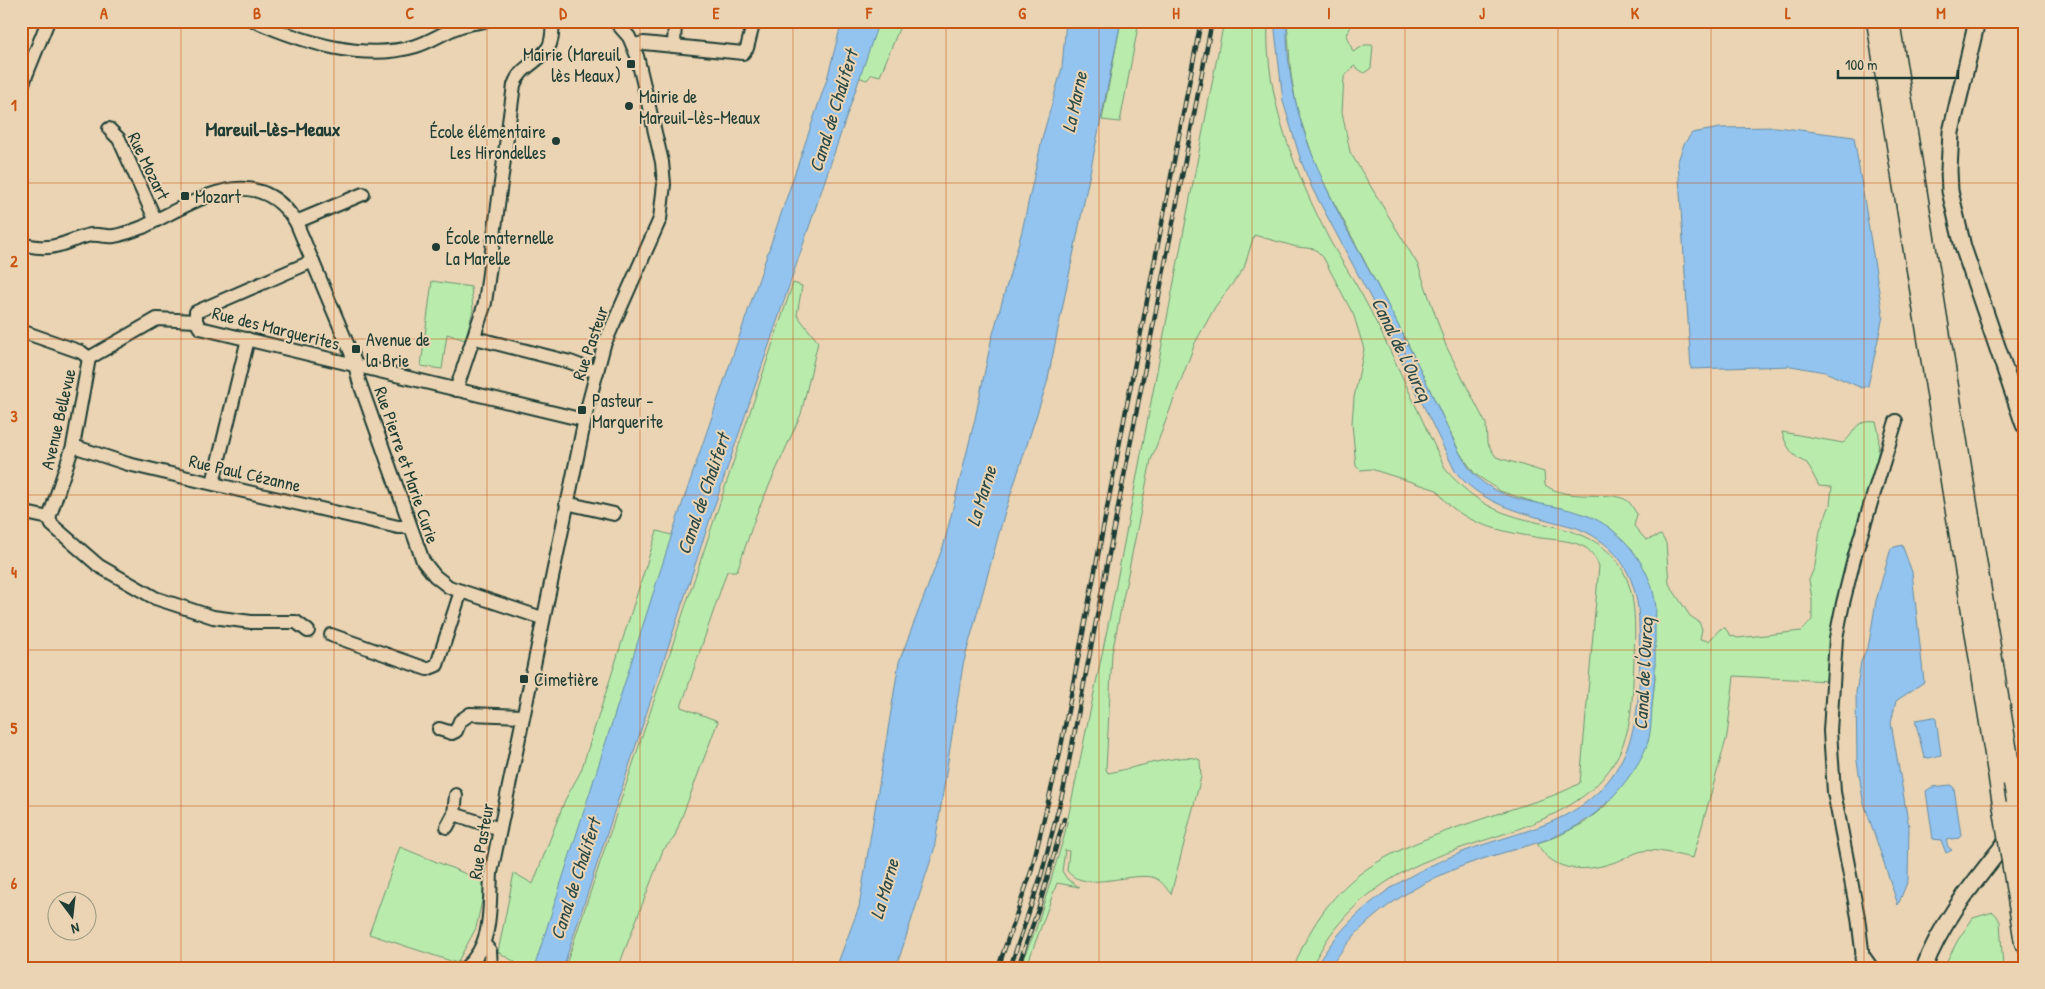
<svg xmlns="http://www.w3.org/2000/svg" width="2045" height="989" font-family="'Patrick Hand',sans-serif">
<rect width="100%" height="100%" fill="#ead4b3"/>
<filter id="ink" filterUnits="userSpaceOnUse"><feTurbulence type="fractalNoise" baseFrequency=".02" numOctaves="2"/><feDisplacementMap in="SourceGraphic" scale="10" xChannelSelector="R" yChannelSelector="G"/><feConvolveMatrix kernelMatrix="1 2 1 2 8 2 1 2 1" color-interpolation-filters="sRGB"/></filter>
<g filter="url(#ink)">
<!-- green -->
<g fill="#b9ecac" stroke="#6c9470">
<path d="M874,21H902L880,76L872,74L867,80L854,76Z"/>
<path d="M1121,21H1139L1120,122L1102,120Z"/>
<path d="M1224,21H1268C1264,98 1296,174 1330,241C1343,264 1358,286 1370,310C1397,363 1420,417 1446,470C1460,486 1476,500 1495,509C1536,528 1586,523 1616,560C1638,588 1635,626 1634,659C1633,679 1633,699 1630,718C1612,829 1485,828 1405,871C1381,884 1355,903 1338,925C1327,937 1319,954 1310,968H1294C1306,932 1331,895 1361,873C1402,843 1462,826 1509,810C1532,802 1558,796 1580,783L1599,566C1596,559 1592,552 1586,548C1573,540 1556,540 1541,538C1504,532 1458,524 1437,490L1371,469L1360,470L1356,466L1352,423L1354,398L1364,349L1354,316L1323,257L1315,249L1297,247L1254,235L1244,268L1215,307L1195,343L1151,460L1112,653L1106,769L1108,773C1127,770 1186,751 1200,760L1201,777L1171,894C1166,888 1163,882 1155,878C1134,870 1085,894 1067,871L1069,851L1065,850L1062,871L1067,879L1079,887L1057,883L1026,968H1019L1036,929L1064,837L1112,606Z"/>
<path d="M1287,21H1353L1347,35L1353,52L1365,45H1373L1371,68L1364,73L1354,66L1344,77L1342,112L1350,152L1418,265L1446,346L1486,424L1487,443L1496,457L1544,472L1545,485C1570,503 1611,489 1628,501C1631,504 1634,510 1637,514L1634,526L1646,540L1661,535L1666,543L1669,584L1690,616L1699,622L1702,629L1700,639L1709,641L1720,629L1725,628L1730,635L1738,638L1802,631L1812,620V599L1809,580L1815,566L1820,531L1830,505L1832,487L1819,486L1807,463C1793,458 1786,446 1782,432L1843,443C1858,431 1852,420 1876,422L1879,434L1878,455L1829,681L1734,676L1727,736L1693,858C1681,856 1655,848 1643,851C1635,852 1627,858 1618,861C1588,872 1554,875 1537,843L1556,837L1584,823L1605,806L1633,771L1648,741L1655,678L1645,572L1632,549L1609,527L1500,491L1475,474L1460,453L1408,344L1318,172L1297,109L1291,75Z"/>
<path d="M432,281L471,287L473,310L465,340L447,334L442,369L421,366Z"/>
<path d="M793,283L802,286L797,315L818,342L801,414L756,515L737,571H727L681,707L718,721L674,838L663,850L618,968H565Z"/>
<path d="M657,531L675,536L537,968H515V962L498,952L514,873L533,884L565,800L581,771Z"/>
<path d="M400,847L486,882L476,928L457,963L369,934Z"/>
<path d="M1993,912L1997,916L2000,922L2003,968H1943L1958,940L1973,918Z"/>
</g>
<!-- water -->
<g fill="#93c3ef" stroke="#658da4">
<path d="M842,21H879L712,513L563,968H534L672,534L827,79Z"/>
<path d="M1066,21H1121L1047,383L1004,515L963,665L934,850L896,968H836L859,907L899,662L944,544L975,419L991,341L1022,231L1043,135L1062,68Z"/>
<path d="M1274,21H1287C1284,146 1358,240 1409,347C1422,372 1433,397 1445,422C1453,440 1461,458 1473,473C1501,505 1549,501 1586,515C1620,527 1650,565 1655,601C1657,609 1655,619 1655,627C1655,650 1656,674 1653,697C1651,711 1652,728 1648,742C1643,758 1632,773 1622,786C1575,844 1530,841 1465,865C1411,886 1361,917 1330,968H1315C1348,911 1400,876 1460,853C1524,828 1592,825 1625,753C1642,715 1640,667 1639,626C1639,580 1620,545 1577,528C1533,515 1485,509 1455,471L1377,310L1312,188L1301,161L1283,101Z"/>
<path d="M1776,127L1854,137L1883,316L1868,386L1862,388L1825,372L1791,366L1691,369L1678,161L1684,144L1692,133L1720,128Z"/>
<path d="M1902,545L1912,572L1924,682L1896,701L1891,723L1909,827L1908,880L1898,905L1863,800L1857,761L1856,692L1861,662L1869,643L1876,601L1891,548Z"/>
<path d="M1933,717L1936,719L1941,755L1929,758L1924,757L1915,720Z"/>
<path d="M1951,785L1954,788L1961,835L1959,838L1946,840L1948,847L1952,850L1946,853L1941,840L1933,839L1926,791L1932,787Z"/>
</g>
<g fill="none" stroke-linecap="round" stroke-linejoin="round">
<defs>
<g id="minor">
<path d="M255,21C303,42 363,62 416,46C430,42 444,32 458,27C466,24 476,23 484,21"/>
<path d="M634,45L644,43L743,53L747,48L754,21"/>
<path d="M674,46L675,21"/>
<path d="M21,88L48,21"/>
<path d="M109,129L119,139L155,219"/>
<path d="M296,222L363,194"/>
<path d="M21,244C34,247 46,249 59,245C70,242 79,237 91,235C99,234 106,237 114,236C122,235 135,230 143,227C195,202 255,158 296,222L354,360L359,381L423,561L435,576L449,587L542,618"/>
<path d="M196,321L200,328L584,420"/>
<path d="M196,321V312L313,261"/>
<path d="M21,331L81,352L89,358"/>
<path d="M475,338L570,362L597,372"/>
<path d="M89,358L157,319L196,321"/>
<path d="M456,390L485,303L514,85C520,67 538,63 548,48C553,41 552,30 553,21"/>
<path d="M73,446L128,464L398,527H410"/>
<path d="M213,483L248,339"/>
<path d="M566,503L614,514"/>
<path d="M21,512L49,518L73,446L89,358"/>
<path d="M49,518L52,525L99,566L155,598L213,617L251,622H296L308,631"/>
<path d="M331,635L427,669L437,665L461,591"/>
<path d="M439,729L452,733L456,731L460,721L470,714L523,716"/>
<path d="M456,795L454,814L500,829"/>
<path d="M447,827L454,814"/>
<path d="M484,944L490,951L491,968"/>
<path d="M1864,967L1858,917L1834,792L1830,731L1836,638L1843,603L1855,555L1896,421"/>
<path d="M465,968C494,944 489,907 491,873L587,409L604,345L660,219L664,184L662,162L637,56L629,37L615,21"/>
</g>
<g id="major">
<path d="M1977,21L1951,132L1949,170L1950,191L1963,247L2024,425"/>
<path d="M1863,958L1870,968"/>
<path d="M1924,968C1943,917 1980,876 2012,834"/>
</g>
<g id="highway">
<path d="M1876,21L2003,810"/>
<path d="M1890,21L2013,783"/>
<path d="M2012,867L2024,943"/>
</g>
</defs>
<!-- minor casing -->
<use href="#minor" stroke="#1f3d34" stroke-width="16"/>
<!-- major casing -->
<use href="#major" stroke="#1f3d34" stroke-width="19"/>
<!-- highway casing -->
<use href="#highway" stroke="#1f3d34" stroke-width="21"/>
<!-- minor -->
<use href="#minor" stroke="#ead4b3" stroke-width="12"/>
<!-- major -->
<use href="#major" stroke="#ead4b3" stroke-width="15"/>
<!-- highway -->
<use href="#highway" stroke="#ead4b3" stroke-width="18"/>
<defs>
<g id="rail">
<path d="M1018,967L1039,907L1064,819"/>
<path d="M998,968L1031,872L1059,757L1201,21"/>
<path d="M1010,968L1041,876L1064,787L1212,21"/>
</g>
</defs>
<!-- rail casing -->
<use href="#rail" stroke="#1f3d34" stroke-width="4.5"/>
<!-- rail -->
<use href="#rail" stroke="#ead4b3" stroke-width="2.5" stroke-dasharray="8" stroke-linecap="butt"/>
<defs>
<g id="highway-bridge">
<path d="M2013,783L2023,844"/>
<path d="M2003,810L2012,867"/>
</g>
</defs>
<!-- highway-bridge casing -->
<use href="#highway-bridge" stroke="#1f3d34" stroke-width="21" stroke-linecap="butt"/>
<!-- highway-bridge -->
<use href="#highway-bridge" stroke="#ead4b3" stroke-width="18"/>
</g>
</g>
<!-- grid -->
<path fill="none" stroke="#ca5512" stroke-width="1" stroke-opacity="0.55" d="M181,21V968M334,21V968M487,21V968M640,21V968M793,21V968M946,21V968M1099,21V968M1252,21V968M1405,21V968M1558,21V968M1711,21V968M1864,21V968M21,183H2024M21,339H2024M21,495H2024M21,650H2024M21,806H2024"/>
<!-- markers -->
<g fill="#1f3d34" stroke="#ead4b3" stroke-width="2">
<rect x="626" y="59" width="10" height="10" rx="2.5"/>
<circle cx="629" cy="106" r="5"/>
<circle cx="556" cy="141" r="5"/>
<rect x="180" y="191" width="10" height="10" rx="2.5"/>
<circle cx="436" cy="247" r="5"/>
<rect x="351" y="344" width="10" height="10" rx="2.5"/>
<rect x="577" y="405" width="10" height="10" rx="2.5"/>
<rect x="519" y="674" width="10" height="10" rx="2.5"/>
</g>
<g text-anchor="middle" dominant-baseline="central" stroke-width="4" stroke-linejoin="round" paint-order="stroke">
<!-- poi labels -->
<g font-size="18" fill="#1f3d34" stroke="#ead4b3" text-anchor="start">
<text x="621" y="54" text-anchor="end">Mairie (Mareuil<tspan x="621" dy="21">lès Meaux)</tspan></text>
<text x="639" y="96">Mairie de<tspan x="639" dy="21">Mareuil-lès-Meaux</tspan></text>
<text x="546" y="131" text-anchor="end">École élémentaire<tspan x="546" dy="21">Les Hirondelles</tspan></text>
<text x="195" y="196">Mozart</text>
<text x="446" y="237">École maternelle<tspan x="446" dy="21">La Marelle</tspan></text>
<text x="366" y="339">Avenue de<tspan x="366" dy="21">la Brie</tspan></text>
<text x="592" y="400">Pasteur -<tspan x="592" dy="21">Marguerite</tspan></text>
<text x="534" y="679">Cimetière</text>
</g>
<!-- street labels -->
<g font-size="18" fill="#1f3d34" stroke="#ead4b3">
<text transform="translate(149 166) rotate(64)">Rue Mozart</text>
<text transform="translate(276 328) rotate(14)">Rue des Marguerites</text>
<text transform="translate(590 343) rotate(-71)">Rue Pasteur</text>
<text transform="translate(58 419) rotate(-77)">Avenue Bellevue</text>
<text transform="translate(407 465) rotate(71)">Rue Pierre et Marie Curie</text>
<text transform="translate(245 473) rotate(13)">Rue Paul Cézanne</text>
<text transform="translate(481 841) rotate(-80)">Rue Pasteur</text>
</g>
<!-- water labels -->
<g font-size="19" font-style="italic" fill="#2b4a47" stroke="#ead4b3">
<text transform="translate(1074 102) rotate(-78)">La Marne</text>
<text transform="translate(833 111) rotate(-73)">Canal de Chalifert</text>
<text transform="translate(1402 349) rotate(64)">Canal de l'Ourcq</text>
<text transform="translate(703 494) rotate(-71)">Canal de Chalifert</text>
<text transform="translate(981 496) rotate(-73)">La Marne</text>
<text transform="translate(1643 674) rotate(-87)">Canal de l'Ourcq</text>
<text transform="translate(575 879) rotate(-72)">Canal de Chalifert</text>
<text transform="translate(884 889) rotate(-74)">La Marne</text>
</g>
<!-- quarter labels -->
<g font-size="20" font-weight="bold" fill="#1f3d34" stroke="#ead4b3">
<text x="273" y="128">Mareuil-lès-Meaux</text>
</g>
</g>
<!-- margin -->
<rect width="2045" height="989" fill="none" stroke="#ead4b3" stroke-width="55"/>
<!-- north arrow -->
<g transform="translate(72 916) rotate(165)"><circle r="24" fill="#ead4b3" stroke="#999880"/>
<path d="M0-4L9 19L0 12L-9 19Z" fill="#1f3d34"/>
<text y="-8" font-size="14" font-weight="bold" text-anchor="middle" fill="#1f3d34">N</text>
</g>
<!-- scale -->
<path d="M1838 70v8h120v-8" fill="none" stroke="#1f3d34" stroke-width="2.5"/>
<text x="1845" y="70" font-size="15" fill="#1f3d34" stroke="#ead4b3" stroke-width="4" paint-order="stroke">100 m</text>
<rect x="28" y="28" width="1990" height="934" fill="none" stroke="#ca5512" stroke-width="2"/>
<g font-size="16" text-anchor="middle" font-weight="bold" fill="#ca5512">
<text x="104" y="19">A</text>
<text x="257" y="19">B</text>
<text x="410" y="19">C</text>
<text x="563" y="19">D</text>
<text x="716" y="19">E</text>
<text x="869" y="19">F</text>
<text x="1022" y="19">G</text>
<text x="1176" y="19">H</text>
<text x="1329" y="19">I</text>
<text x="1482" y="19">J</text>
<text x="1635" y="19">K</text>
<text x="1788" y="19">L</text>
<text x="1941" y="19">M</text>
<text x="14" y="111">1</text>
<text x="14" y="267">2</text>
<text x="14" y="422">3</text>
<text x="14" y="578">4</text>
<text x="14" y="734">5</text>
<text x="14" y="889">6</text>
</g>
</svg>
